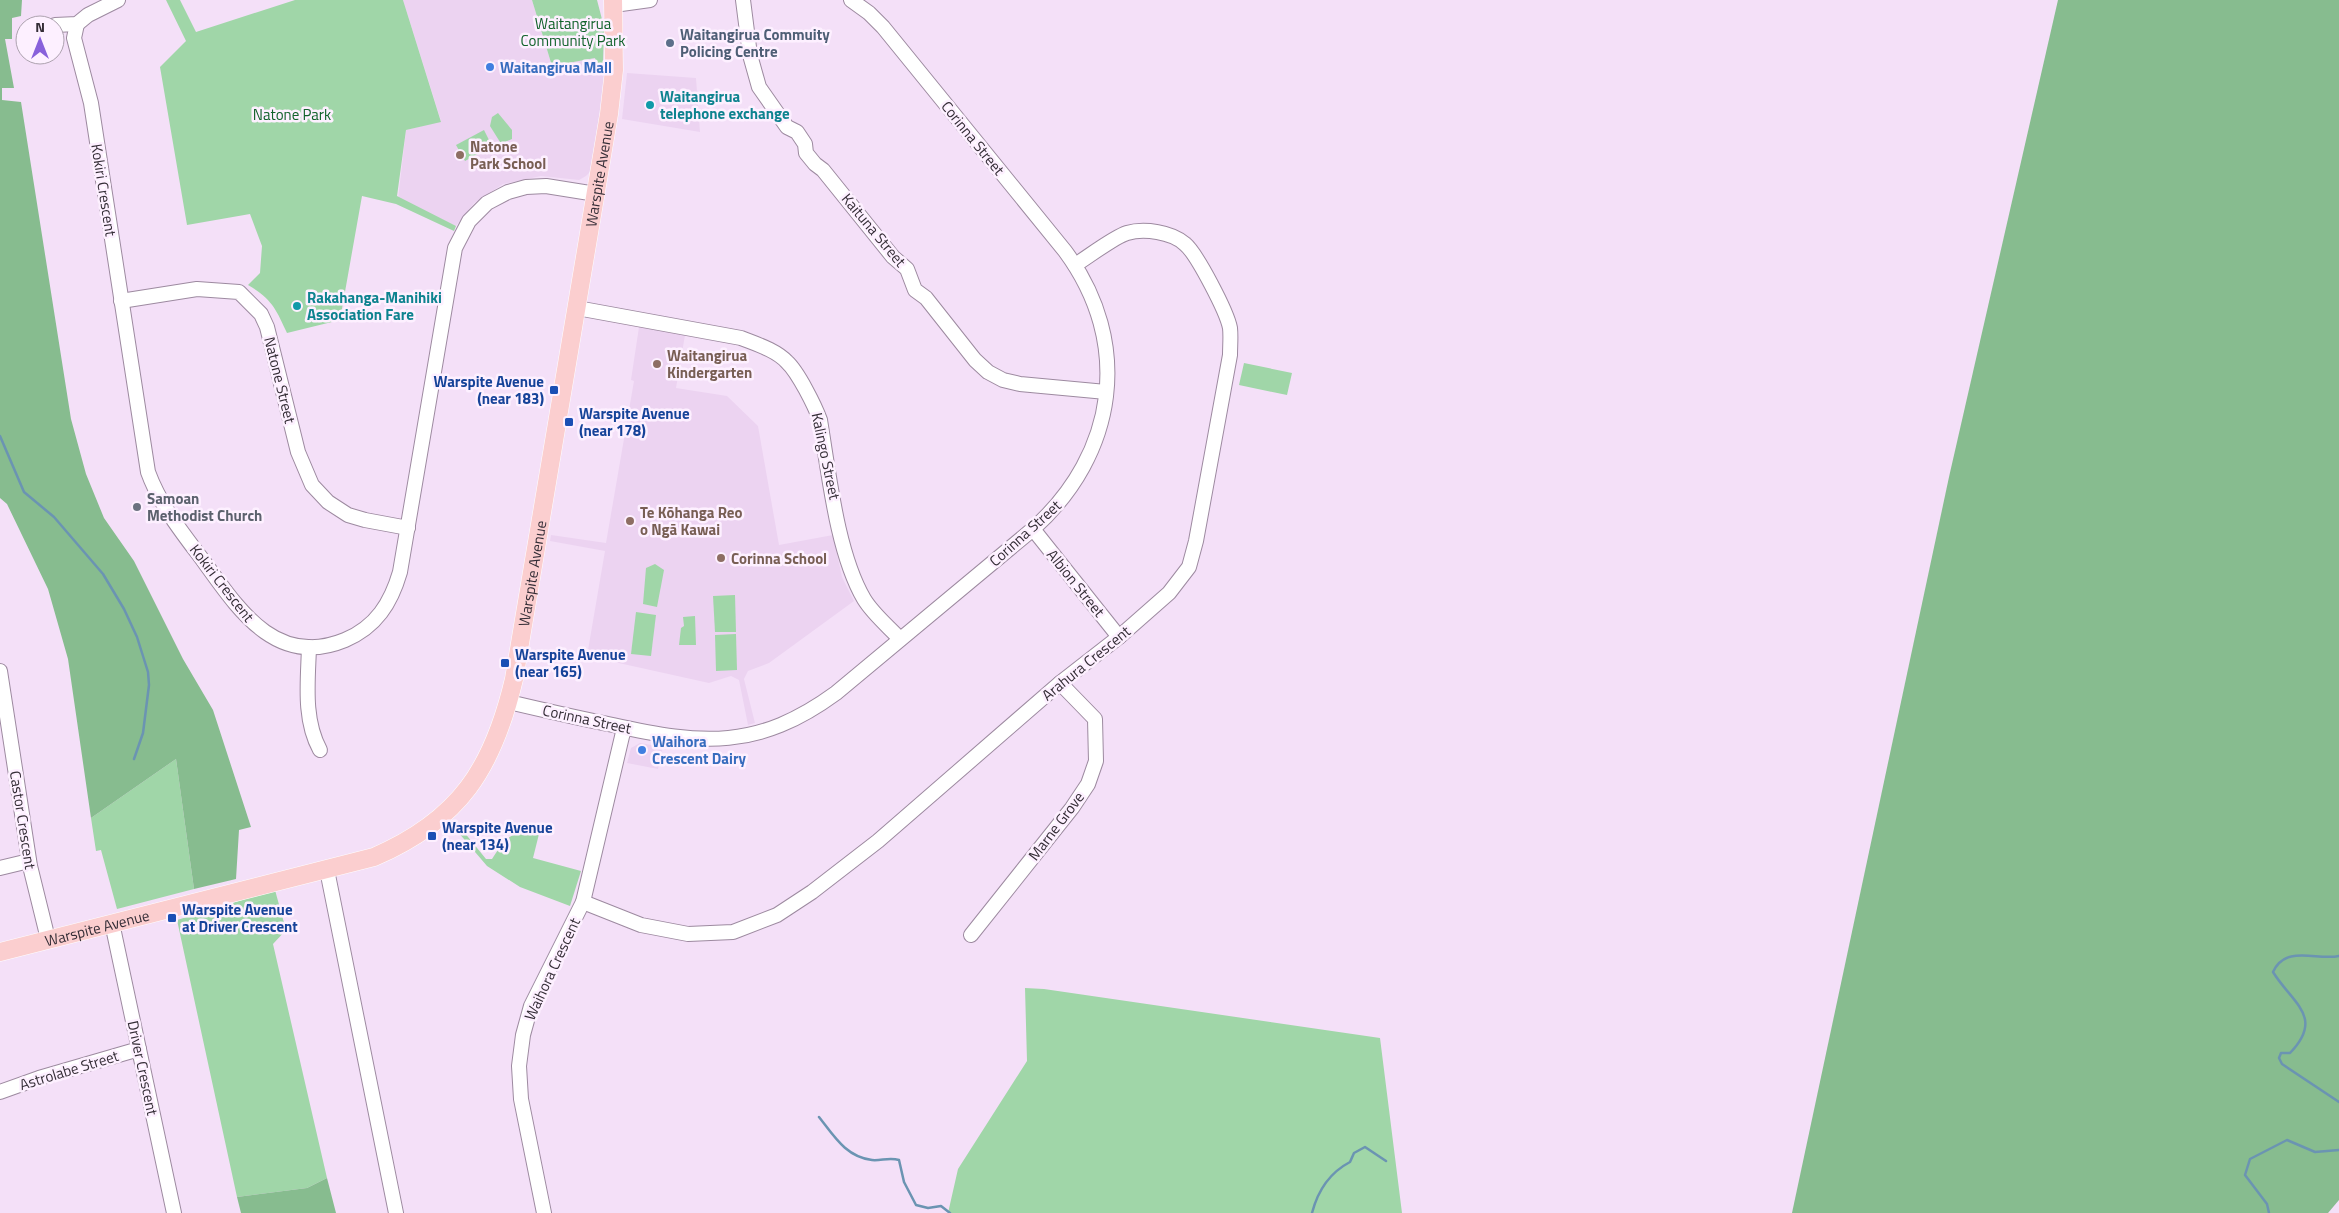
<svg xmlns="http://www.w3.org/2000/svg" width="2339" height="1213" font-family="'Titillium Web',sans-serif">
<rect width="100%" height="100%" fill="#f4e0f8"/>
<!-- built -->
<g fill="#ecd3f1">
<path d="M403,0H532L552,66L595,58L597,66L608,65L590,172L586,176L579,180L541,176L503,184L474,203L456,226L398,199L406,130L441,121Z"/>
<path d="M627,73L696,78L700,132L622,119Z"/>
<path d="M639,327L685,335L676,388L727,396L758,426L779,545L833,535L842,577L854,601L769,663L748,671L744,679L755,723L748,725L739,680L731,676L709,683L587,656L605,551L550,541L551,535L606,543L634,381L631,380Z"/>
<path d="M640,743L663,747L658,769L627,763L631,748Z"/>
</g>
<!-- green -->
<g fill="#a0d6a8">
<path d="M166,0H180L196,32L295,0H403L441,122L406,130L397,196L456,226L454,231L396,204L362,196L340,320L287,333C276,309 272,299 248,285L260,273L262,246L250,214L187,225L160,67L186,41Z"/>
<path d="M532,0H597L604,27L603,65L597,66L595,58L552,66Z"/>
<path d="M498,113L512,130V139L505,142H500L490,126L492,117Z"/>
<path d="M484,130L492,146L465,161L456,145Z"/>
<path d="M1244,363L1292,373L1287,395L1239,385Z"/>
<path d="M655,564L664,570L657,607L643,604L646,568Z"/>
<path d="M735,595L736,632H715L713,596Z"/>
<path d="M636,612L656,615L651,656L631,654Z"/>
<path d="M695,616L696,645H679L681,628L684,626L683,617Z"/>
<path d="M736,634L737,670L716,671L715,635Z"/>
<path d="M176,759L194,889L117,909L101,850L96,851L91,818Z"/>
<path d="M455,821L486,859H492C506,838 512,828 539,834L533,858L581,871L570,906L520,887L487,866L452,825Z"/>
<path d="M275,890L286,930L273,944L327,1178L307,1188L237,1197L177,920Z"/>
<path d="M1025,988L1044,989L1380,1038L1402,1213H948L958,1169L1027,1061Z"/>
</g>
<!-- forest -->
<g fill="#87bc8f">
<path d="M0,0H22L21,16L12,18V39H5L14,88H2V100L21,102L71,419L86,474L104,518L134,561L183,659L213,710L251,827L239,830L236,879L194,889L176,759L91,818L68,659L48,589L7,504L0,498Z"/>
<path d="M2058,0H2339V1200L2328,1213H1792L1949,477Z"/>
<path d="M327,1178L336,1213H241L237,1197L307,1188Z"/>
</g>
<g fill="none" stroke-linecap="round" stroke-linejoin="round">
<!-- stream -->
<g stroke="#6b94b2" stroke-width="2.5">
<path d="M0,436L24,492L54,517L103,574L124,609L137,637L148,672L149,685L143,733L134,759"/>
<path d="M2339,956C2317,961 2286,944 2273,972C2292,1003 2325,1017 2290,1053H2281L2279,1058L2282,1064L2339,1102"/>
<path d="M819,1117C834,1136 846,1157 872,1160C881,1161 889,1157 899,1160L904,1182L916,1205L928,1208L941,1206L950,1213"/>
<path d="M1312,1213C1318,1190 1329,1173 1350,1162L1354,1153L1365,1147L1386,1161"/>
<path d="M2269,1213L2267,1204L2245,1175L2250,1159L2287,1140L2315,1152L2339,1150"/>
</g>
<defs>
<g id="minor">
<path d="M743,0L750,55L759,87L787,127L797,132L805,144L806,153L815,164L823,170L893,257L907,269L915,290L926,298L975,360L988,372L1003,380L1020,384L1106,392"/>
<path d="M614,5L650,0"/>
<path d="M77,24L74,38L91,103L148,472C160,505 181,531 202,559C237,607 275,669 345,640C376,627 391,603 400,572L455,248L469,221L487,203L508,192L526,187L546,186L596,194"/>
<path d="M55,25L77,24L88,15L118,0"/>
<path d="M121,301L197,289L239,292L261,314L267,327L298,452L312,485L328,502L348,515L365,520L408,528"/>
<path d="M577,308L741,338C756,344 776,350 787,362C798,372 815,406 820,420C829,474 837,553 864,599C873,614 889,627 900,639"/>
<path d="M1033,529L1119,637"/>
<path d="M309,647C308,681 303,719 320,750"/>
<path d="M0,671L30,866L48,939"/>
<path d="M509,702C543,710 578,718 613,725C702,745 758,750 836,693L1033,529C1117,454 1133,343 1065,251L883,27L869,13L851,0"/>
<path d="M0,868L29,861"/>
<path d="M327,870L396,1213"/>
<path d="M583,902L641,925L688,934L733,932L777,915L812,892L878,841L1060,683L1119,637L1169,593L1189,567L1196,541L1230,355C1230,346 1231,336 1230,328C1227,312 1197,254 1185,244C1172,232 1144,228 1127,233C1114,237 1088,257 1075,265"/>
<path d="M112,923L174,1213"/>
<path d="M971,935L1072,808L1088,784L1096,761L1095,719L1060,683"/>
<path d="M0,1092L39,1078L139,1049"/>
<path d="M544,1213L521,1099L519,1066L523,1035L531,1006L583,902L624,728"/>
</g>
<g id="major">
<path id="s1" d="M0,952L374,857C460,820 493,768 514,679L609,114L614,70L613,0"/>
</g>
</defs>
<!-- minor casing -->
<use href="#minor" stroke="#9d8aa0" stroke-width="16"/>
<!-- major casing -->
<use href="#major" stroke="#fff" stroke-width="19"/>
<!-- minor -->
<use href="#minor" stroke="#fff" stroke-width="14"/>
<!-- major -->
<use href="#major" stroke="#fbcecf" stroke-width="18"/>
</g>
<!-- markers -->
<circle fill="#5c6f8a" stroke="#fdf0ff" stroke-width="2" cx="670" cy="43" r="5"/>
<g fill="#3f7fe0" stroke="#fdf0ff" stroke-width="2">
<circle cx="490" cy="67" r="5"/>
<circle cx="642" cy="750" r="5"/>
</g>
<g fill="#0f9aa8" stroke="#fdf0ff" stroke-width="2">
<circle cx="650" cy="105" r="5"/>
<circle cx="297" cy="306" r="5"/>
</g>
<g fill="#8d6e63" stroke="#fdf0ff" stroke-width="2">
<circle cx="460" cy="155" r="5"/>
<circle cx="657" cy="364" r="5"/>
<circle cx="630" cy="521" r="5"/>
<circle cx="721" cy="558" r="5"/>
</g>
<g fill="#1a4fb4" stroke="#fdf0ff" stroke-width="2">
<rect x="549" y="385" width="10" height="10" rx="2.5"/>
<rect x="564" y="417" width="10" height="10" rx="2.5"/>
<rect x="500" y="658" width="10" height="10" rx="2.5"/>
<rect x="427" y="831" width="10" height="10" rx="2.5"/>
<rect x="167" y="913" width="10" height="10" rx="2.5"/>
</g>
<circle fill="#6b7280" stroke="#fdf0ff" stroke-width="2" cx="137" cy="507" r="5"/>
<g text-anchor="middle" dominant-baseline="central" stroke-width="5" stroke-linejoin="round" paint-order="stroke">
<!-- park labels -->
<g font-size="15" fill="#11622b" stroke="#fdf0ff">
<text x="573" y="23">Waitangirua<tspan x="573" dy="17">Community Park</tspan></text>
<text x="292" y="114">Natone Park</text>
</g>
<!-- service labels -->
<g font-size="15" font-weight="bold" fill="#4e5e75" stroke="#fdf0ff" text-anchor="start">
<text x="680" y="34">Waitangirua Commuity<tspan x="680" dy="17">Policing Centre</tspan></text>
</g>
<!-- shop labels -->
<g font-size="15" font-weight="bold" fill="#366cbe" stroke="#fdf0ff" text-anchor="start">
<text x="500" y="67">Waitangirua Mall</text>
<text x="652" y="741">Waihora<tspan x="652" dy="17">Crescent Dairy</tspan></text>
</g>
<!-- culture labels -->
<g font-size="15" font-weight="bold" fill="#0d838f" stroke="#fdf0ff" text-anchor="start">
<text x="660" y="96">Waitangirua<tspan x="660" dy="17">telephone exchange</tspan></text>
<text x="307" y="297">Rakahanga-Manihiki<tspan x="307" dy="17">Association Fare</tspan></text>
</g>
<!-- street labels -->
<g font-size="15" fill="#342d36" stroke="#fdf0ff">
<text transform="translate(973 138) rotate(51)">Corinna Street</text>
<text stroke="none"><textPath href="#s1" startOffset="1135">Warspite Avenue</textPath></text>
<text transform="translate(104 190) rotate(81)">Kokiri Crescent</text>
<text transform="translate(874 230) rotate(50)">Kaituna Street</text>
<text transform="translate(280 380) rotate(76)">Natone Street</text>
<text transform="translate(826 456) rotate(78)">Kalingo Street</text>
<text transform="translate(1025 533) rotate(-42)">Corinna Street</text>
<text stroke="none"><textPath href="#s1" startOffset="730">Warspite Avenue</textPath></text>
<text transform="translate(222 583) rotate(52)">Kokiri Crescent</text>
<text transform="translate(1076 583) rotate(51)">Albion Street</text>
<text transform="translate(1086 663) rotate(-39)">Arahura Crescent</text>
<text transform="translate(587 719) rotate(12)">Corinna Street</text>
<text transform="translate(23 820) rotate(81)">Castor Crescent</text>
<text transform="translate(1056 826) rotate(-53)">Marne Grove</text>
<text stroke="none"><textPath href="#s1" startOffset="100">Warspite Avenue</textPath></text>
<text transform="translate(552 969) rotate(-65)">Waihora Crescent</text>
<text transform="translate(143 1068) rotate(78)">Driver Crescent</text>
<text transform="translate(69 1070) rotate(-17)">Astrolabe Street</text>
</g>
<!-- education labels -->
<g font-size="15" font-weight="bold" fill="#785e54" stroke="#fdf0ff" text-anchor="start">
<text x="470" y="146">Natone<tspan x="470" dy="17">Park School</tspan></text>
<text x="667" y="355">Waitangirua<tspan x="667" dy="17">Kindergarten</tspan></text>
<text x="640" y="512">Te Kōhanga Reo<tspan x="640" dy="17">o Ngā Kawai</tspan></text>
<text x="731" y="558">Corinna School</text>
</g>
<!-- transit labels -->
<g font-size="15" font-weight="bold" fill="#164399" stroke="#fdf0ff" text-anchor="start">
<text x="544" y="381" text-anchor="end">Warspite Avenue<tspan x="544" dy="17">(near 183)</tspan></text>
<text x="579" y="413">Warspite Avenue<tspan x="579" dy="17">(near 178)</tspan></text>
<text x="515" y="654">Warspite Avenue<tspan x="515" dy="17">(near 165)</tspan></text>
<text x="442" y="827">Warspite Avenue<tspan x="442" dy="17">(near 134)</tspan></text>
<text x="182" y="909">Warspite Avenue<tspan x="182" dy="17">at Driver Crescent</tspan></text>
</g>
<!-- worship labels -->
<g font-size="15" font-weight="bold" fill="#5b616d" stroke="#fdf0ff" text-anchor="start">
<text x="147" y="498">Samoan<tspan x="147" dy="17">Methodist Church</tspan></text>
</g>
</g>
<!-- north arrow -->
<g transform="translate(40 40)"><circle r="24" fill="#fdf0ff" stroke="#ada2af"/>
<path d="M0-4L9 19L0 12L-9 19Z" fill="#8860db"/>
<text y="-8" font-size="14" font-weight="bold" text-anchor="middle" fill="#342d36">N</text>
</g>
</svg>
